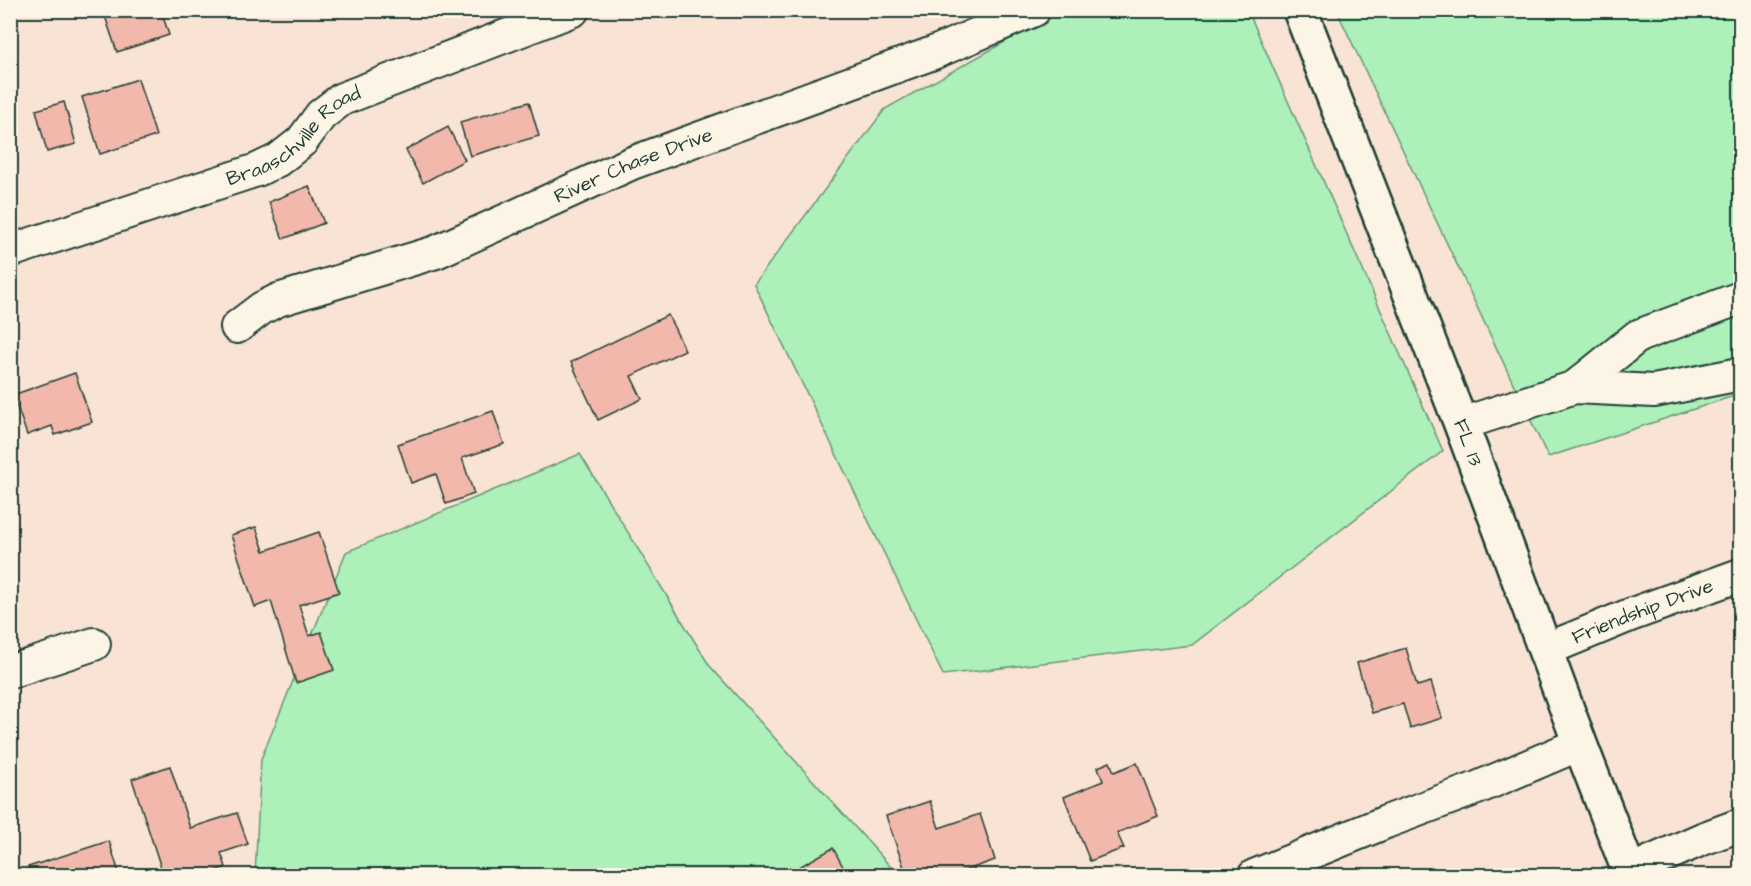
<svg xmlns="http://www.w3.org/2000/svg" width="1751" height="886" font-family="'Architects Daughter',sans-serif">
<rect width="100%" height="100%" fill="#f9e3d4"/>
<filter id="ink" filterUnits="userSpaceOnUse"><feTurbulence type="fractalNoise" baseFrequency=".0167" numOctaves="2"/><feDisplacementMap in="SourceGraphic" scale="12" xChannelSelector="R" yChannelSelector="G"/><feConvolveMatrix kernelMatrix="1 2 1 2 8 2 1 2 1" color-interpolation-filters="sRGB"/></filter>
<g filter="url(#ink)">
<!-- green -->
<g fill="#adf0ba" stroke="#669677" stroke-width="1.5">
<path d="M1060,11H1248L1443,451L1192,645L943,675L754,284L885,109Z"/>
<path d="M1337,11H1740V394L1548,457Z"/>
<path d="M580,454L709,665L898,875L255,876L261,759L346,552Z"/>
</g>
<!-- building -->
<g fill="#f2b8ac" stroke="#1f3d34" stroke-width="1.5">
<path d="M103,10H161L169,35L117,52Z"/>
<path d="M138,79L156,136L100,154L82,97Z"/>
<path d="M64,102L76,144L47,152L36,110Z"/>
<path d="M529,102L539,136L470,156L460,122Z"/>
<path d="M448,127L465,160L423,183L406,150Z"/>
<path d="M309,186L324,223L283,239L269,202Z"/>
<path d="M668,315L685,350L631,376L642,399L598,420L571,362Z"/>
<path d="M75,373L92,422L55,435L52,426L27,435L13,395Z"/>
<path d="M493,411L504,444L462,458L474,494L446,504L436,474L411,483L398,444Z"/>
<path d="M256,527L264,551L319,532L339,592L299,605L309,636L321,632L334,670L296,683L271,601L255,607L231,535Z"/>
<path d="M1406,648L1417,686L1431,682L1442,718L1410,728L1403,704L1372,713L1357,663Z"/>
<path d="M1110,762L1114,772L1137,763L1158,816L1117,833L1124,848L1090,861L1064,797L1103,781L1098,767Z"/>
<path d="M170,766L190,828L237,813L248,844L221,853L226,867L201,876H180L178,868L163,874L132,779Z"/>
<path d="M930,801L939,828L980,814L995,860L950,876H907L886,816Z"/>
<path d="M109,841L120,876H31L28,867Z"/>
<path d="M833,848L848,876H783Z"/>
</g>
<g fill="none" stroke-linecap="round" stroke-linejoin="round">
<defs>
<g id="street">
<path id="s1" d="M10,251L257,170L278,160L302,141L321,115L342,99L573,10"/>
<path id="s2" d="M237,327L262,308L278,300L436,252L632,163L933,53L1034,10"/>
<path d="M1575,387L1638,336L1740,298"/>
<path d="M1461,424L1575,387L1654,391L1740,374"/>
<path id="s3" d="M1545,650L1630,615L1740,575"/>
<path d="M10,672L94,644"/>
<path d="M1630,871L1702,839L1740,825"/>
<path d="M1254,876L1386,822L1477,788L1580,744"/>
</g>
<g id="secondary">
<path id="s4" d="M1300,10L1461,424L1580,744L1631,876"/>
</g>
</defs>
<!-- street casing -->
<use href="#street" stroke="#1f3d34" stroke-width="36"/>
<!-- secondary casing -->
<use href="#secondary" stroke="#1f3d34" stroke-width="38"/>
<!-- street -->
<use href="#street" stroke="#fcf5e5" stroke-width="32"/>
<!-- secondary -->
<use href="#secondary" stroke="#fcf5e5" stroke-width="33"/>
</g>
</g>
<g text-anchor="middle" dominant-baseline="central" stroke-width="5" stroke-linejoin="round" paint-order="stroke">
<!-- street labels -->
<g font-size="20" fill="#1f3d34" stroke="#fcf5e5">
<text stroke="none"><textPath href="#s1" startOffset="310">Braaschville Road</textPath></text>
<text stroke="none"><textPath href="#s2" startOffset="430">River Chase Drive</textPath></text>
<text stroke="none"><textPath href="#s4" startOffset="464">FL 13</textPath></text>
<text stroke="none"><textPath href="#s3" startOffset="105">Friendship Drive</textPath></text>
</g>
</g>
<!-- margin -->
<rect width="1751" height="886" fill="none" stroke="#fcf5e5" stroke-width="36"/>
<rect x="18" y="18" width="1715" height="850" fill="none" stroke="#1f3d34" stroke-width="2" filter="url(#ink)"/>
</svg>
